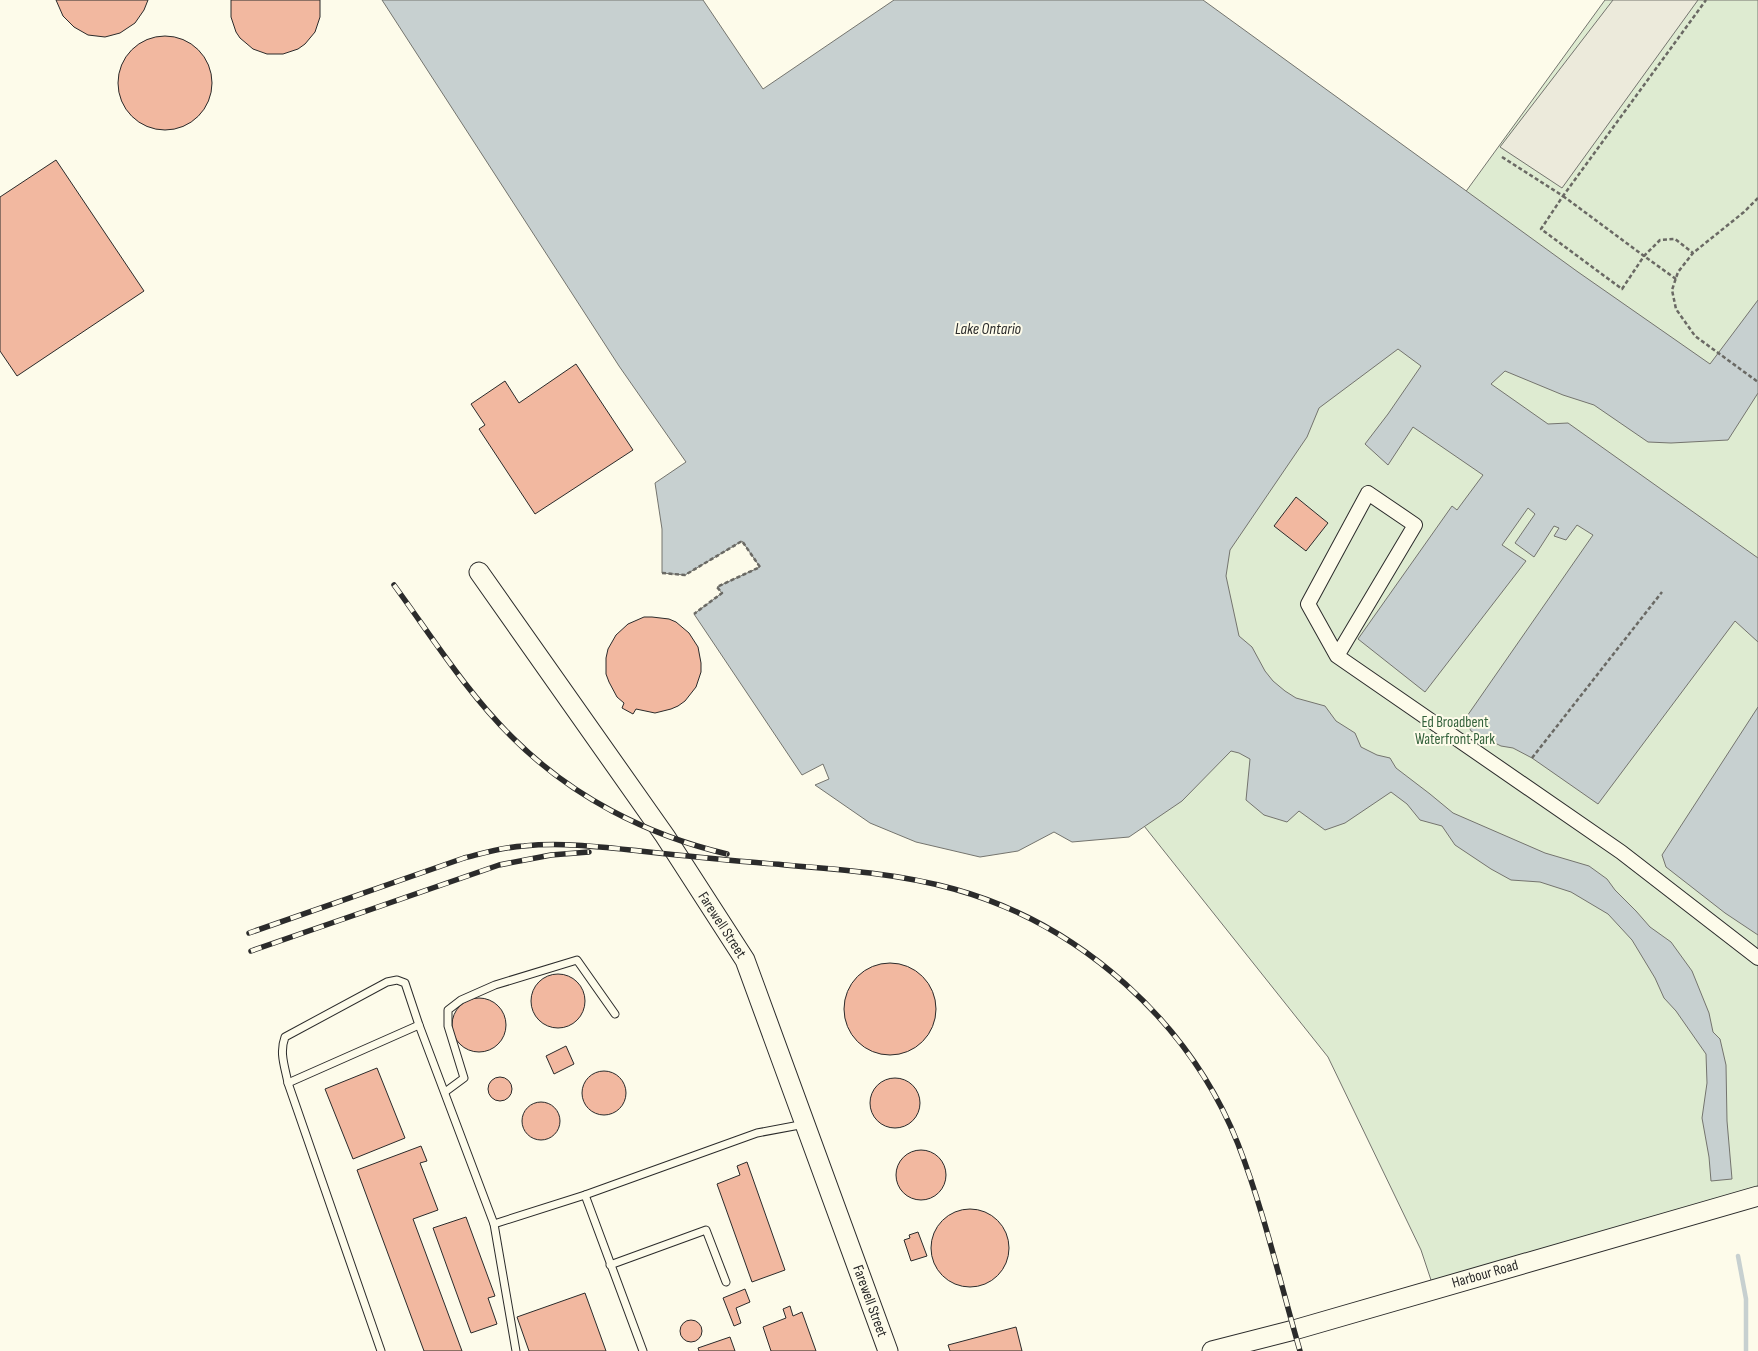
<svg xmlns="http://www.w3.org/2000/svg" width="1758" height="1351" font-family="'Sofia Sans Condensed',sans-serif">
<rect width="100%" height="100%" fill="#fdfbea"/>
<!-- green -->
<path fill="#deebd1" stroke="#74746e" d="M1605,0H1758V1190L1432,1283L1421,1250L1328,1057L1121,797L1192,551L1467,190Z"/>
<!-- parking -->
<path fill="#eceadb" stroke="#74746e" d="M1613,0H1698L1562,188L1500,147Z"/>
<!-- water -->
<g fill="#c7d0d0" stroke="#74746e">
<path d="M382,0H703L763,89L894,0H1203L1578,272L1710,364L1758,300V393L1728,440L1671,443L1648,442L1594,405L1563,395L1505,371L1491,384L1548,424L1568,423L1758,558V642L1735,621L1598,804L1532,758L1513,748L1501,746L1471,731L1465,719L1593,535L1577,525L1566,540L1554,536L1559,528L1554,526L1534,557L1515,543L1535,514L1528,508L1502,545L1526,561L1425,692L1358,639L1452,506L1457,510L1483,475L1413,427L1388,465L1365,444L1388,414L1421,366L1398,349L1319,408L1307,437L1230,550L1226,576L1239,636L1252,647L1265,671L1273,681L1285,691L1296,698L1325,706L1336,721L1355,733L1361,747L1377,755L1390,758L1396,768L1430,794L1453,813L1545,853L1589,866L1607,879L1615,890L1636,911L1650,927L1671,942L1692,971L1709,1013L1713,1032L1720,1039L1726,1065L1727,1121L1732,1179L1711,1181L1709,1157L1702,1118L1707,1083L1706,1054L1676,1011L1664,998L1655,978L1632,940L1608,914L1571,892L1540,882L1511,880L1491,869L1455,845L1442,826L1420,820L1407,804L1391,792L1345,823L1325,830L1299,811L1287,822L1264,815L1246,800L1250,759L1239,753L1231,751L1182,801L1129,837L1072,842L1054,832L1018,851L980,857L916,842L870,823L815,785L829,779L823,764L802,775L694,614L722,593L717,587L760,567L742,541L685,575L662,573V529L655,483L686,462L619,366Z"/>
<path d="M1758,707V935L1725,913L1666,867L1662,855Z"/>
</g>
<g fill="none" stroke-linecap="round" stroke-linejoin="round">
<!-- stream -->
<path stroke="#c7d0d0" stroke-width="4.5" d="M1738,1256L1746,1299V1351"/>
</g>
<!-- building -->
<g fill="#f2b8a0" stroke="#2b2b2b">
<path d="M56,0H148L144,10L135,23L120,33L105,37L88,35L74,27L63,16Z"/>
<path d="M231,0H320V17L315,32L305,44L298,49L283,54H267L253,49L240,38L236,32L231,17Z"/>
<circle cx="165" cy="83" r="47"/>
<path d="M56,160L144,291L17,376L0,351V197Z"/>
<path d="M576,364L633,450L535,514L479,429L485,425L471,404L505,381L519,403Z"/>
<path d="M1296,497L1328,523L1306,551L1274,526Z"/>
<path d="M644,617H652L669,619L676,622L689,633L698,647L701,663V672L696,687L685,701L678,706L671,709L655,713L636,709L633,714L622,708L624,703L617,697L609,682L606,674V658L608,649L616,635L628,624Z"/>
<circle cx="890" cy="1009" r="46"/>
<circle cx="558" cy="1001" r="27"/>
<circle cx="479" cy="1025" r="27"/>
<path d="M566,1046L574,1064L554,1074L546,1056Z"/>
<path d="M377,1068L405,1138L353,1159L325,1089Z"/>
<circle cx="604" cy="1093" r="22"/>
<circle cx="500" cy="1089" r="12"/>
<circle cx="895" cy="1103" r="25"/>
<circle cx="541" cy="1121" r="19"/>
<path d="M421,1146L427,1161L420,1163L438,1210L413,1219L462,1351H424L357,1170Z"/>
<circle cx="921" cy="1175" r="25"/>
<path d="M747,1162L785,1270L752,1282L717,1184L740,1175L737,1166Z"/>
<circle cx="970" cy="1248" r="39"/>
<path d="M466,1217L495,1296L488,1298L497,1324L471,1333L433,1228Z"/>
<path d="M918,1232L927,1256L911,1261L904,1240L910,1238L909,1235Z"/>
<path d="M745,1289L750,1302L736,1308L741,1323L734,1326L723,1298Z"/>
<path d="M585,1293L606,1351H529L517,1317Z"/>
<path d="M790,1306L793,1316L802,1312L816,1351H771L763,1327L786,1318L783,1309Z"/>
<circle cx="691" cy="1331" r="11"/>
<path d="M1016,1327L1022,1351H950L948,1345Z"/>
<path d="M730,1337L735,1351H699L698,1348Z"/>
</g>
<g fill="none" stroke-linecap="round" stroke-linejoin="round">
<defs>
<g id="lane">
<path d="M288,1083L419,1025"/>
<path d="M445,1092L464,1078L448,1026V1010L461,1000L495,985L577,960L615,1014"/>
<path d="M585,1195L643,1351"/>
<path d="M494,1224L585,1195L757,1133L805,1124"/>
<path d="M610,1265L706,1230L726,1282"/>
<path d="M381,1351L288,1083C285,1067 279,1053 285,1037L387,982L397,980L405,983L419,1025L494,1224L516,1351"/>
</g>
<path id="street" d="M1337,656L1415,525L1368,493L1308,604L1337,656L1621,852L1758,958"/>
<g id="secondary">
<path d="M479,572L665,836L745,960L888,1351"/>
<path d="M1212,1351L1294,1330L1758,1196"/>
</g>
</defs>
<!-- lane casing -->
<use href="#lane" stroke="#2b2b2b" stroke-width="9"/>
<!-- street casing -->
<use href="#street" stroke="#2b2b2b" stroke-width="16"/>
<!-- secondary casing -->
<use href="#secondary" stroke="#2b2b2b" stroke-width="21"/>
<!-- path -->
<g stroke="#6a6964" stroke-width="2.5" stroke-dasharray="4 2.5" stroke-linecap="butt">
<path d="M1502,157L1563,196L1706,0"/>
<path d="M1563,196L1644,256L1622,289L1541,229Z"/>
<path d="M1758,198L1744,212L1693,253L1678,272L1672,290L1676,309L1695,336L1758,382"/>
<path d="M1676,279L1644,256L1660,240L1675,239L1693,253"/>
<path d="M662,573L685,575L742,541L760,567L717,587L722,593L694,614"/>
<path d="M1532,758L1662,592"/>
</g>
<!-- lane -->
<use href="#lane" stroke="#fdfbea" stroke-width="7"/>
<!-- street -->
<use href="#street" stroke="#fdfbea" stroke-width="14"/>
<!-- secondary -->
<use href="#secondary" stroke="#fdfbea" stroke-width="19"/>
<defs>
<g id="rail">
<path d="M394,585C432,637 467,693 513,738C572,797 647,835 727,854"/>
<path d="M249,933L464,858C484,853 503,847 524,846C562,842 602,847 640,851C677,855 714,859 750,862C818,868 888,871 954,889C1080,924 1190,1022 1238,1144C1264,1211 1280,1282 1300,1351"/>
<path d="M251,951L499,865L551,855L589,852"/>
</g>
</defs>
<!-- rail casing -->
<use href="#rail" stroke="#2b2b2b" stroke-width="5.5"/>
<!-- rail -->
<use href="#rail" stroke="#fdfbea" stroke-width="4" stroke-dasharray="11" stroke-linecap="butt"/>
</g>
<g text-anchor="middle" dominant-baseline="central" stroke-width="4" stroke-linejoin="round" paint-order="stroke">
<!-- park labels -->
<g font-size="15" fill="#34623c" stroke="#fdfbea">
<text x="1455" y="722">Ed Broadbent<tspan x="1455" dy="17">Waterfront Park</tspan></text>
</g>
<!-- street labels -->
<g font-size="15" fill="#2b2b2b" stroke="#fdfbea">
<text transform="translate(722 925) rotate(57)">Farewell Street</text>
<text transform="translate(1485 1274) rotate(-16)">Harbour Road</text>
<text transform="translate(870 1301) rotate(70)">Farewell Street</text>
</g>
<!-- water labels -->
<g font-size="16" font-style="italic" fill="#2b2b2b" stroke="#fdfbea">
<text x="988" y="329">Lake Ontario</text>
</g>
</g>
</svg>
